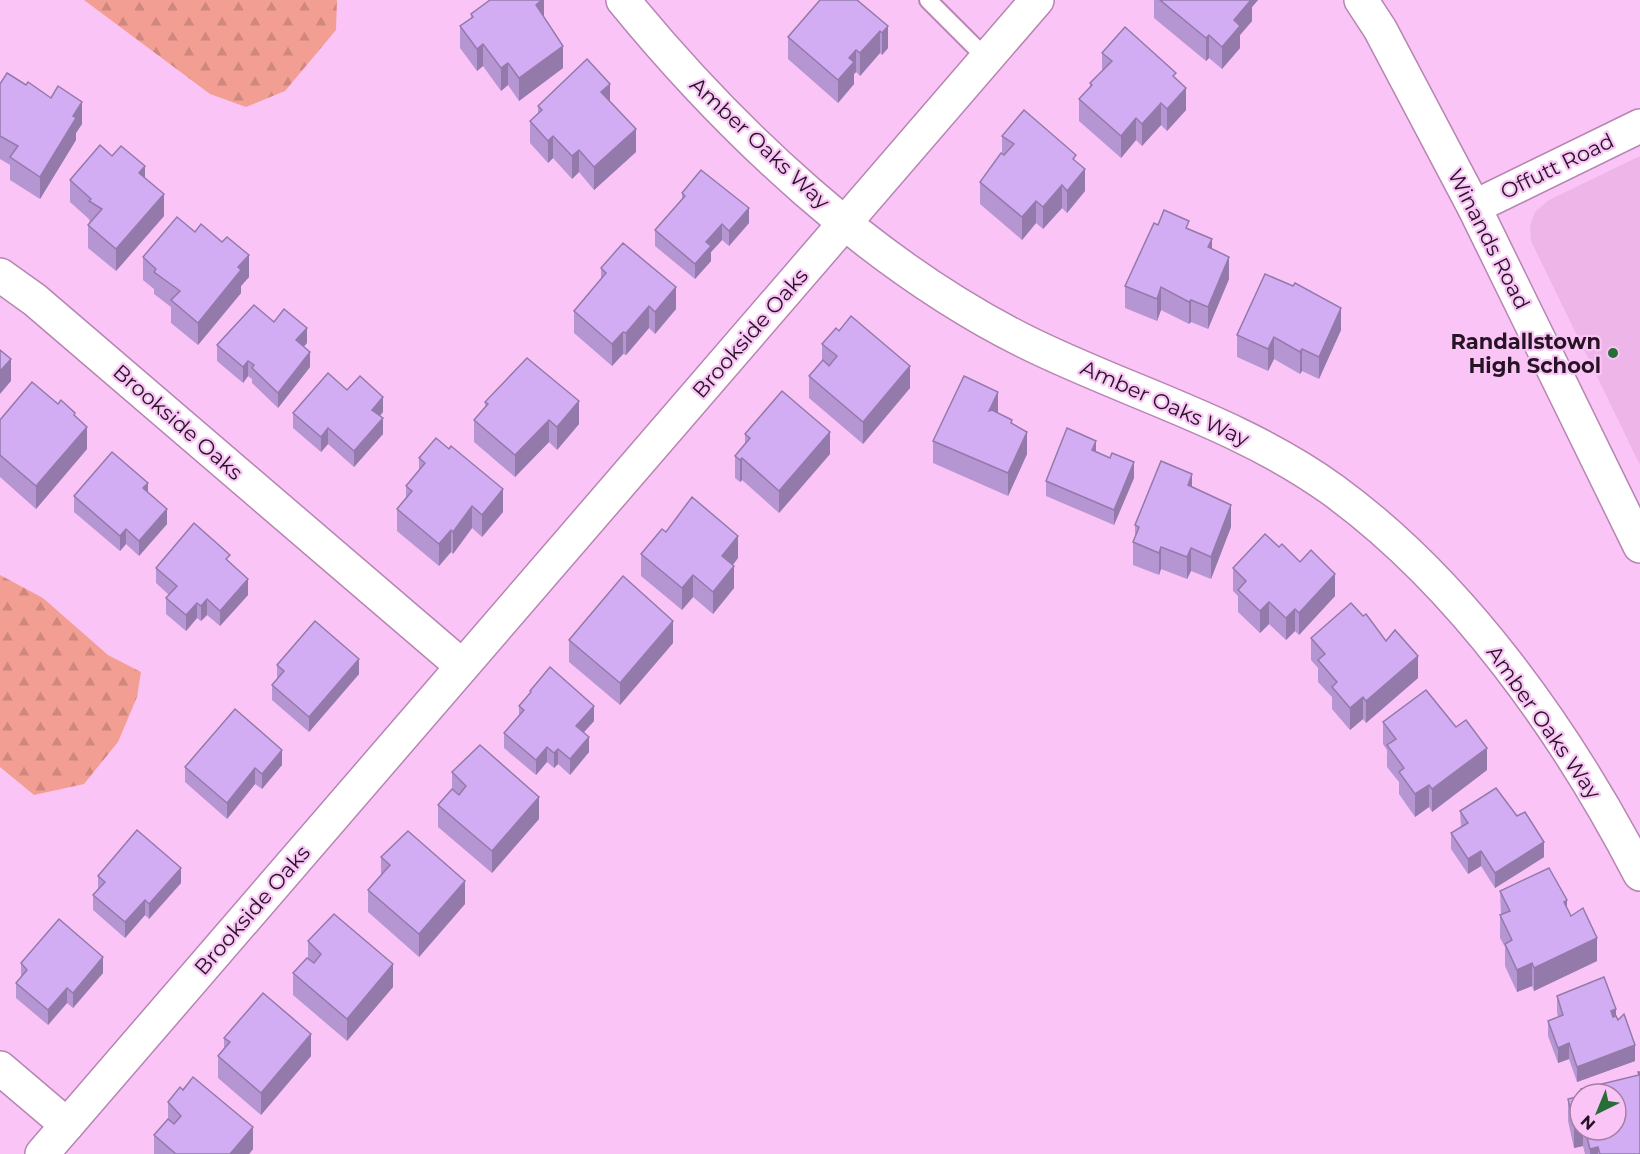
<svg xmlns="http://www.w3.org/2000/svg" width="1640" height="1154" font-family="Montserrat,sans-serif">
<defs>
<pattern id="forest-firs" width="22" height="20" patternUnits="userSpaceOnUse" patternTransform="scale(1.5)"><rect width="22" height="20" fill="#f39e92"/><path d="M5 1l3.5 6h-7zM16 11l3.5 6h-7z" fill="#d0877e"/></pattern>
</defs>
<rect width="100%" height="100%" fill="#fac5f6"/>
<!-- built -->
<path fill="#eeb5e9" d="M1640,156V465L1531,241L1530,226L1535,212L1549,200Z"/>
<!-- forest -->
<g fill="url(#forest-firs)">
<path d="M84,0H337L336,30L285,91L246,107L210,94Z"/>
<path d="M0,575L43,598L108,655L141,672L137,697L118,742L84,784L34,795L0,767Z"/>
</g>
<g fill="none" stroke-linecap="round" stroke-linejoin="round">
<defs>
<path id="service" d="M928,0L986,58"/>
<g id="minor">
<path d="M623,0C730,131 872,265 1024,341C1126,392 1239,422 1333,490C1462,584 1567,733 1640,874"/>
<path d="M0,275L35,300L462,666"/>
<path d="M0,1068L67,1125"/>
<path d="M42,1154L1037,0"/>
</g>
<g id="tertiary">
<path d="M1361,0L1380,29L1474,207L1640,546"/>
<path d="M1474,207L1640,126"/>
</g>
</defs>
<!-- service casing -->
<use href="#service" stroke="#b685b2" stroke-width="20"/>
<!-- minor casing -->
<use href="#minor" stroke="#b685b2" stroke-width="36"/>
<!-- tertiary casing -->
<use href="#tertiary" stroke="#b685b2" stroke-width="36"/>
<!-- service -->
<use href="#service" stroke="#fff" stroke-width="16"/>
<!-- minor -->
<use href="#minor" stroke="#fff" stroke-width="33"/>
<!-- tertiary -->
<use href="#tertiary" stroke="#fff" stroke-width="33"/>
</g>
<!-- wall -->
<g fill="#b595d2">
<path d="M544,0V18L563,68L519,101L508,85L501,91L483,66L477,71L460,48V26L471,18V14Z"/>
<path d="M1154,0H1258L1252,7V21L1240,35V48L1222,69L1209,58L1206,61L1154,18Z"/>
<path d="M888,26V48L882,55L880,53L860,76L856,72L854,74V84L838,103L788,59V37Z"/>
<path d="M1102,53L1176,79L1186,110L1167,131L1161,125L1142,146L1136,140L1121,158L1079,121V99L1090,87V83L1102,71Z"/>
<path d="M0,84L82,124L76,133V140L40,199L10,180V165L0,159Z"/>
<path d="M610,102L636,152L594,190L579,172L572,179L553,158L548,163L530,143V121L538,113V106Z"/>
<path d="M1002,136L1076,162L1085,191L1067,213L1062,208L1043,229L1036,223L1022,240L980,204V182L1002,153Z"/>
<path d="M112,156L145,178L164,216L116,271L88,248V225L90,223L89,219L70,202V180Z"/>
<path d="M682,193L749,223L729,246L722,240L711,252V261L695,279L655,246V230L682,199Z"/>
<path d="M1158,225L1189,230L1212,249L1229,279L1208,329L1191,322L1189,324L1161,310L1157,321L1125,308V286Z"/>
<path d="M143,257L249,277L241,286V293L198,345L171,323V307L154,294V289L143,280Z"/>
<path d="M601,268L676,309L655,334L649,328L626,355L623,354L612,366L574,333V311L601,280Z"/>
<path d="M274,322L307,343L303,347L310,367L278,408L252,383V379L248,376L243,383L217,361V345Z"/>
<path d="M1341,330L1319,379L1302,371L1300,374L1274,359L1268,371L1237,357V335Z"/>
<path d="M822,344L910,388L863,444L809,398V376L822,360Z"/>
<path d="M347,390L383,412L380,416L383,434L354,467L328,444L321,452L293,428V413Z"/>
<path d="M485,402L579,424L557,450L549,442L515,477L474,442V420L485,408Z"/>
<path d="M998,413L1027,454L1008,496L933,463V441Z"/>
<path d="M75,416L87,449L36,509L0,477V420Z"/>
<path d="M745,434L830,454L779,513L742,480L740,482L735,478V456L745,444Z"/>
<path d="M1096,452L1134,478L1114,525L1046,496V481Z"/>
<path d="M419,458L503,512L482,537L472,528L453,554L451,552L439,566L397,531V509L406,498V486L419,470Z"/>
<path d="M1192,487L1231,527L1211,579L1191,571L1187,579L1161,569L1159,575L1133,565V542L1135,537V525Z"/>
<path d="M148,492L167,524L139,556L126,544L120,551L74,512V496Z"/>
<path d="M666,532L738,558L733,565L734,588L713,614L693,597L682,610L641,576V554Z"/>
<path d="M1279,547L1335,596L1299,635L1295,631L1286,640L1269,624L1260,633L1238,612V596L1233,591V568Z"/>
<path d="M230,563L248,595L220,626L207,615L201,621L197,618L186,631L166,614V598L169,595L156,583V568Z"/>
<path d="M1311,638L1386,641L1418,678L1366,723L1363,719L1350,730L1332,709V697L1318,682V668L1311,660Z"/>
<path d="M569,640L673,643L620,705L569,662Z"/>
<path d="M277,665L359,674L309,732L272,700V685L277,679Z"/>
<path d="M530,691L594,721L584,732L589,752L570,775L558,764L554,768L547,762L536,775L504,748V733L519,715V706L530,694Z"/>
<path d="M1383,722L1487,770L1432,812L1429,807L1415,817L1399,794V782L1387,767V750L1383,744Z"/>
<path d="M282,765L262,789L255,784L227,819L185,782V767Z"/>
<path d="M452,772L539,819L492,873L438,827V805L452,789Z"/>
<path d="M1460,811L1544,857L1495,888L1481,866L1468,874L1451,849V833L1461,827Z"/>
<path d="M381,857L465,904L419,957L368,912V890L381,876Z"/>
<path d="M98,876L181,883L149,919L145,915L125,938L93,910V895L98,890Z"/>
<path d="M1500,891L1567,909L1597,961L1534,991L1532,986L1517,992L1505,966V947L1500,938V915H1501Z"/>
<path d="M308,941L393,987L347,1041L293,995V973L308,958Z"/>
<path d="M21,963L103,973L73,1008L67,1003L48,1025L16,998V983L21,977Z"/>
<path d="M1557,996L1616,1016L1635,1061L1577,1082L1569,1059L1558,1063L1548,1036V1021L1558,1017L1557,1012Z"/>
<path d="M224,1038L311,1056L261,1115L218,1078V1056L224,1048Z"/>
<path d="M1638,1072H1640V1154H1585L1583,1146L1574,1148L1568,1121V1099L1580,1130H1616V1094H1581V1089L1638,1076Z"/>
<path d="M168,1102L253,1149L249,1154H154V1135L168,1119Z"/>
</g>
<!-- shaded-wall -->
<g fill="#9479ab">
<path d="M542,0H544V20L536,5Z"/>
<path d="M1246,0H1258L1252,7V21L1240,35V48L1222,69V47L1234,20Z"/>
<path d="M888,26V48L882,55V33Z"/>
<path d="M880,31V53L860,76V53Z"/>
<path d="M1209,35V58L1206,61V38Z"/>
<path d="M483,44V66L477,71V49Z"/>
<path d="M563,46V68L519,101V78Z"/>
<path d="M856,50V72L854,74V84L838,103V80L849,58Z"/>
<path d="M508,63V85L501,91V68Z"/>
<path d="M610,84V106L601,92Z"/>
<path d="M1186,88V110L1167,131V109Z"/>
<path d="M82,102V124L76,133V140L40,199V177L73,116Z"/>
<path d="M1161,103V125L1142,146V124Z"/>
<path d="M1136,118V140L1121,158V136Z"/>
<path d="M636,129V152L594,190V167Z"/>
<path d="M553,136V158L548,163V141Z"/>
<path d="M579,150V172L572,179V156Z"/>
<path d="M145,166V189L139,173Z"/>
<path d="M1085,169V191L1067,213V191Z"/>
<path d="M1062,185V208L1043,229V207Z"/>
<path d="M164,194V216L116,271V249Z"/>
<path d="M1036,201V223L1022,240V217Z"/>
<path d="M749,208V223L729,246V231Z"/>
<path d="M722,224V240L711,252V261L695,279V264L706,242Z"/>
<path d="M1212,239V261L1208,247Z"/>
<path d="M249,255V277L241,286V293L198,345V323L238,267Z"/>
<path d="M1229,257V279L1208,329V307Z"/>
<path d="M676,287V309L655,334V312Z"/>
<path d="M1161,287V310L1157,321V299Z"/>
<path d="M1191,300V322L1189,324V302Z"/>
<path d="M649,306V328L626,355V333Z"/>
<path d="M1341,308V330L1319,379V357Z"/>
<path d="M307,328V343L296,356V340Z"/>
<path d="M623,332V354L612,366V344Z"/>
<path d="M1274,337V359L1268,371V349Z"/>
<path d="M1302,349V371L1300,374V352Z"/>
<path d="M310,352V367L278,408V393Z"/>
<path d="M11,359V381L0,394V371Z"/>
<path d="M248,361V376L243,383V367Z"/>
<path d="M910,366V388L863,444V422Z"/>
<path d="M998,392V414L989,411Z"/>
<path d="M383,397V412L372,425V410Z"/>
<path d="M579,401V424L557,450V427Z"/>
<path d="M383,418V434L354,467V451Z"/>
<path d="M549,420V442L515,477V455Z"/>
<path d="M87,427V449L36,509V486Z"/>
<path d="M328,428V444L321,452V437Z"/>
<path d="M830,432V454L779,513V491Z"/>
<path d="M1027,432V454L1008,496V473Z"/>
<path d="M1096,441V456L1092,450Z"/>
<path d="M742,458V480L740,482V460Z"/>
<path d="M1134,462V478L1114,525V510Z"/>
<path d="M1192,474V496L1188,485Z"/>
<path d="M148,483V498L143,488Z"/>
<path d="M503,489V512L482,537V515Z"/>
<path d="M1231,505V527L1211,579V557Z"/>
<path d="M472,506V528L453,554V532Z"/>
<path d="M167,509V524L139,556V541Z"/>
<path d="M126,529V544L120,551V536Z"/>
<path d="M451,530V552L439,566V544Z"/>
<path d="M738,536V558L722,578V556Z"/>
<path d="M1161,547V569L1159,575V553Z"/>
<path d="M1191,548V571L1187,579V557Z"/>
<path d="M734,566V588L713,614V592Z"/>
<path d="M1335,574V596L1299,635V613Z"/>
<path d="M693,575V597L682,610V588Z"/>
<path d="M248,579V595L220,626V611Z"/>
<path d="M207,599V615L201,621V606Z"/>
<path d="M1269,602V624L1260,633V611Z"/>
<path d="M197,603V618L186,631V615Z"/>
<path d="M1295,609V631L1286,640V618Z"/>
<path d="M673,621V643L620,705V683Z"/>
<path d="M1418,656V678L1366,723V701Z"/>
<path d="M359,659V674L309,732V717Z"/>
<path d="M1363,697V719L1350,730V708Z"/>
<path d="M594,706V721L576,741V726Z"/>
<path d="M589,737V752L570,775V759Z"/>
<path d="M547,747V762L536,775V760Z"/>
<path d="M1487,748V770L1432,812V789Z"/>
<path d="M558,749V764L554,768V753Z"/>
<path d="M282,750V765L262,789V774Z"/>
<path d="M255,768V784L227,819V803Z"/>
<path d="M1429,785V807L1415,817V794Z"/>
<path d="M539,797V819L492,873V851Z"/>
<path d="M1544,842V857L1495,888V873Z"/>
<path d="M1481,851V866L1468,874V859Z"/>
<path d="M181,868V883L149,919V904Z"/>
<path d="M465,881V904L419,957V934Z"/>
<path d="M145,900V915L125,938V922Z"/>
<path d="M1567,900V922L1564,902Z"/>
<path d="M1597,938V961L1534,991V968Z"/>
<path d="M103,957V973L73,1008V993Z"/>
<path d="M1532,963V986L1517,992V970Z"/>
<path d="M393,964V987L347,1041V1019Z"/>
<path d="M67,988V1003L48,1025V1010Z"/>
<path d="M1616,1009V1024L1611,1011Z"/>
<path d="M311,1034V1056L261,1115V1093Z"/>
<path d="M1569,1043V1059L1558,1063V1048Z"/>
<path d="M1635,1045V1061L1577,1082V1067Z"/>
<path d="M1580,1124V1130H1583V1146L1574,1148V1125Z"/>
<path d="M253,1127V1149L249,1154H230Z"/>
<path d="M1598,1147V1154H1590V1149Z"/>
</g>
<!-- building -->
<g fill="#d3adf4" stroke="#9479ab" stroke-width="1.5">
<path d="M490,0H542L536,5L563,46L519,78L508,63L501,68L483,44L477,49L460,26L473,17L471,14Z"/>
<path d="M820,0H857L888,26L882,33L880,31L860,53L856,50L849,58L854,62L838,80L788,37Z"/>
<path d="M1160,0H1251L1234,20L1240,26L1222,47L1209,35L1206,38Z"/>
<path d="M1125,27L1176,73L1173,76L1186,88L1167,109L1161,103L1142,124L1136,118L1121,136L1079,99L1092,85L1090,83L1112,61L1102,53Z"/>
<path d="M587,59L610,84L601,92L636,129L594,167L579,150L572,156L553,136L548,141L530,121L542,110L538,106Z"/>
<path d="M7,73L26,85L28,82L51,98L58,86L82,102L73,116L76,118L40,177L10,157L18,146L0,136V84Z"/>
<path d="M1024,110L1076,155L1073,159L1085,169L1067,191L1062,185L1043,207L1036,201L1022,217L980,182L1001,153L1004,155L1014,144L1002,136Z"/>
<path d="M100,145L112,156L121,146L145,166L139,173L164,194L116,249L88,225L102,209L89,201L91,199L70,180Z"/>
<path d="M701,170L749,208L729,231L722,224L706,242L711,246L695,264L655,230L685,196L682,193Z"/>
<path d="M1164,210L1189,221L1186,228L1212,239L1208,247L1229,257L1208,307L1191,300L1189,302L1161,287L1157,299L1125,286L1154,223L1158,225Z"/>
<path d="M177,217L195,232L201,224L222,242L227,237L249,255L238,267L241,270L198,323L171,300L180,291L154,272L156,269L143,257Z"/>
<path d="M623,243L676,287L655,312L649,306L626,333L623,332L612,344L574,311L606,273L601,268Z"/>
<path d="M1265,274L1293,286L1295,283L1341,308L1319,357L1302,349L1300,352L1274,337L1268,349L1237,335Z"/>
<path d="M254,305L274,322L284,309L307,328L296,340L310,352L278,393L252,368L254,365L248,361L243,367L217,345Z"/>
<path d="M851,316L910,366L863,422L809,376L823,360L829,366L837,356L822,344L836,328L839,331Z"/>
<path d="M0,350L11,359L0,371Z"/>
<path d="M527,358L579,401L557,427L549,420L515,455L474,420L488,404L485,402Z"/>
<path d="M328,373L347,390L360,376L383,397L372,410L383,418L354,451L328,428L321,437L293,413Z"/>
<path d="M964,376L998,392L989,411L992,410L1012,420L1011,423L1027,432L1008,473L933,441Z"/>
<path d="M32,382L58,404L61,400L75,413L74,415L87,427L36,486L0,455V420Z"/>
<path d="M782,391L830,432L779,491L742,458L740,460L735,456L750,438L745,434Z"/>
<path d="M1067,428L1096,441L1092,450L1110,458L1112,453L1134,462L1114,510L1046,481Z"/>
<path d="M436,438L449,449L451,446L503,489L482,515L472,506L453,532L451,530L439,544L397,509L412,491L406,486L425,463L419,458Z"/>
<path d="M112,452L148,483L143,488L167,509L139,541L126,529L120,536L74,496Z"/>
<path d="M1161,461L1192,474L1188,485L1231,505L1211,557L1191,548L1187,557L1161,547L1159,553L1133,542L1139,527L1135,525Z"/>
<path d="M692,497L738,536L722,556L734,566L713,592L693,575L682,588L641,554L662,529L666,532Z"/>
<path d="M194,523L230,555L226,559L248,579L220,611L207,599L201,606L197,603L186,615L166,598L177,586L156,568Z"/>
<path d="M1265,534L1279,547L1282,544L1300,562L1311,550L1335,574L1299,613L1295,609L1286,618L1269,602L1260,611L1238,590L1246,581L1233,568Z"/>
<path d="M623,576L673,621L620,683L569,640Z"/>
<path d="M1351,603L1363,616L1366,614L1386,641L1395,630L1418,656L1366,701L1363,697L1350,708L1332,687L1337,682L1318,660L1325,654L1311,638Z"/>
<path d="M315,621L359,659L309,717L272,685L284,671L277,665Z"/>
<path d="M550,667L594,706L576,726L589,737L570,759L558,749L554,753L547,747L536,760L504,733L524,710L519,706L531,692L530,691Z"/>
<path d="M1426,690L1456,727L1466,720L1487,748L1432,789L1429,785L1415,794L1399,772L1404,768L1387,745L1396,739L1383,722Z"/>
<path d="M235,709L282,750L262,774L255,768L227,803L185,767Z"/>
<path d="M480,745L539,797L492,851L438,805L452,789L459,795L466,786L452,772Z"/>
<path d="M1496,788L1517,816L1525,812L1544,842L1495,873L1481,851L1468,859L1451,833L1468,823L1460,811Z"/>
<path d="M137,830L181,868L149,904L145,900L125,922L93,895L105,882L98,876Z"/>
<path d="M408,831L465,881L419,934L368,890L390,865L381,857Z"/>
<path d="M1549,868L1567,900L1564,902L1571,916L1583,908L1597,938L1534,968L1532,963L1517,970L1505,944L1512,940L1500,915L1510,911L1500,891Z"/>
<path d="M334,914L393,964L347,1019L293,973L307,958L314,963L321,954L308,941Z"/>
<path d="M59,919L103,957L73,993L67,988L48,1010L16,983L27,970L21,963Z"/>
<path d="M1604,977L1616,1009L1611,1011L1613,1017L1616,1016L1618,1020L1624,1014L1635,1045L1577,1067L1569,1043L1558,1048L1548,1021L1563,1015L1557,996Z"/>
<path d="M263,993L311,1034L261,1093L218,1056L230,1042L224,1038Z"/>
<path d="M1638,1072H1640V1154H1600L1598,1147L1590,1149L1585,1130H1616V1094H1583L1581,1089L1639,1075Z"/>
<path d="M193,1077L253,1127L230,1154H176L154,1135L168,1119L174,1124L181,1116L168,1102L180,1087L183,1090Z"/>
<path d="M1580,1096V1124L1574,1125L1568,1099Z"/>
</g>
<!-- markers -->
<circle fill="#276d38" stroke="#fac5f6" stroke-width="2" cx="1613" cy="353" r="6"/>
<g text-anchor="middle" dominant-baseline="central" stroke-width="4.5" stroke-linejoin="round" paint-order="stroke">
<!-- street labels -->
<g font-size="21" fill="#261425" stroke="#fac5f6">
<text transform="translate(760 143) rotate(43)">Amber Oaks Way</text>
<text transform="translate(1557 166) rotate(-26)">Offutt Road</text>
<text transform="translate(1489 239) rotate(63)">Winands Road</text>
<text transform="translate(750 333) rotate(-49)">Brookside Oaks</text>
<text transform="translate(1165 403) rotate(24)">Amber Oaks Way</text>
<text transform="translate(178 422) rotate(41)">Brookside Oaks</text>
<text transform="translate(1544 722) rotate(55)">Amber Oaks Way</text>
<text transform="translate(252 910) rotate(-49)">Brookside Oaks</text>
</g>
<!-- poi labels -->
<g font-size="21" font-weight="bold" fill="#261425" stroke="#fac5f6" text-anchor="end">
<text x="1601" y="341">Randallstown<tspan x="1601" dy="24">High School</tspan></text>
</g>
</g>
<!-- north arrow -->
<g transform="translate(1598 1112) rotate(223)"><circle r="28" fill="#fac5f6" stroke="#a57ea2" stroke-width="1.5"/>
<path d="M0-4.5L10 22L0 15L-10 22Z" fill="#276d38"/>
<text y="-9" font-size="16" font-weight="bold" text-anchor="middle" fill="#261425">N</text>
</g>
</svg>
